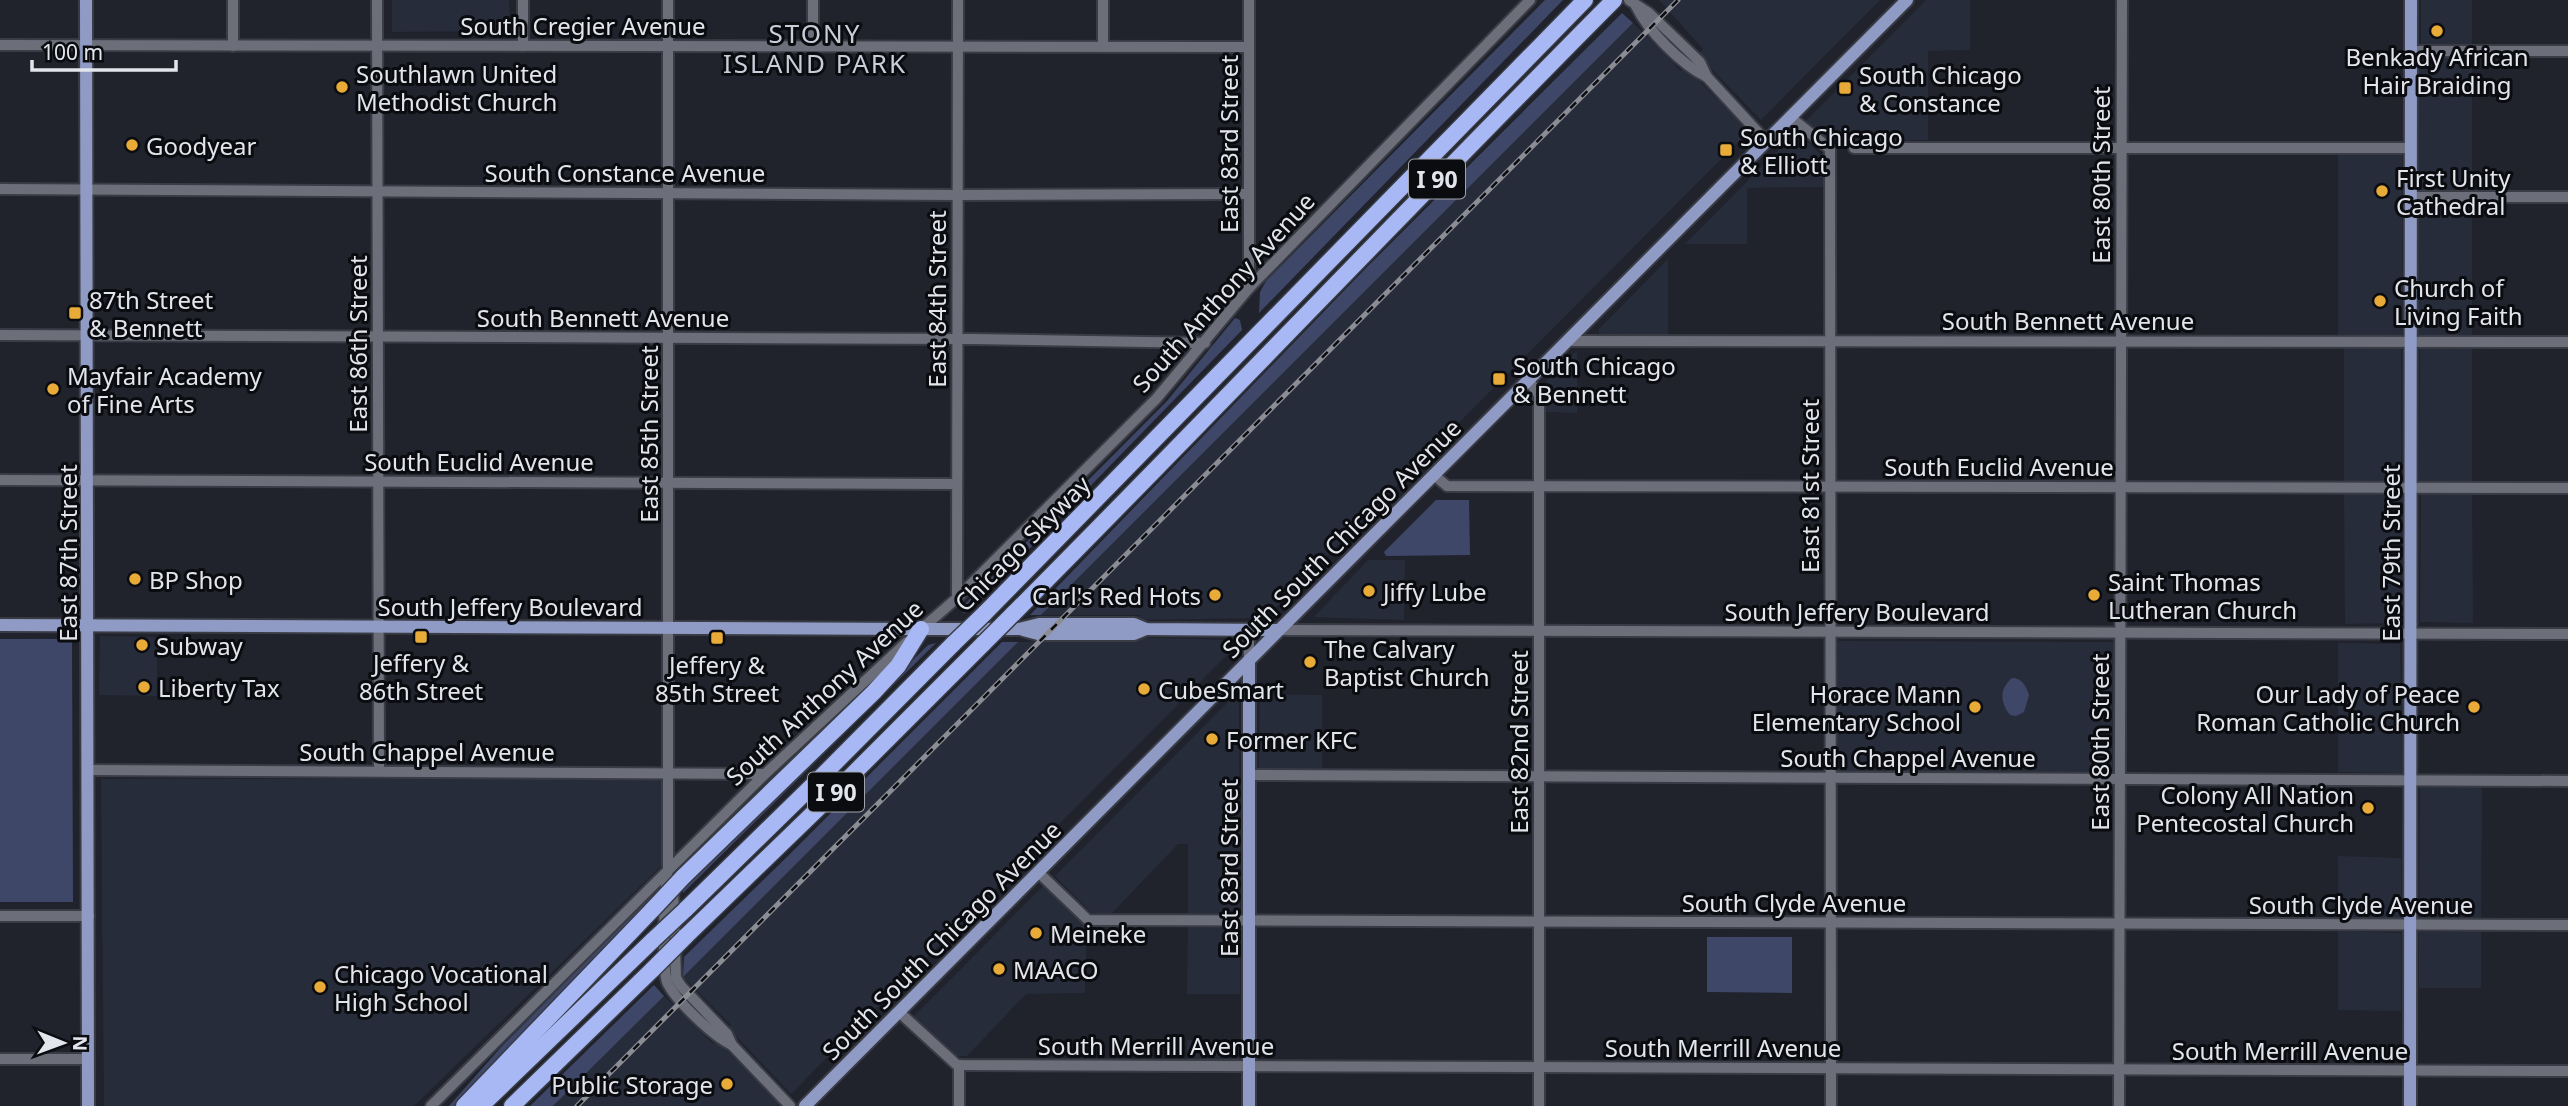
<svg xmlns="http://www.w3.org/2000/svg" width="2568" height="1106" font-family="'Noto Sans',sans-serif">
<rect width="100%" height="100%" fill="#20222c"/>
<!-- built -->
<g fill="#272c3a">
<path d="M392,0H509L510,31L392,32Z"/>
<path d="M1659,0H1880L1761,120L1698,55L1703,49Z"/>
<path d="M1926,0H1970V50L1928,51V140L1829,141L1806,121Z"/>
<rect x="2421" y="0" width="51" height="44"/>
<path d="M1633,23L1681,71L1685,67L1749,131L1265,618L1135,620L1140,615H1041Z"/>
<path d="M2419,55L2472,56V190H2419Z"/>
<path d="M1797,131L1826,160V187L1747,188V244H1685Z"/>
<path d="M2338,154H2402V335L2338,336Z"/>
<path d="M2419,201H2472V336L2419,337Z"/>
<path d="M1668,259V335H1602L1599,333V329Z"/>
<rect x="2344" y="347" width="57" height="135"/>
<path d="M2420,347L2472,348V482H2419Z"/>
<path d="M1577,351V413L1546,412V381Z"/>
<path d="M2344,493H2402L2400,623L2345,624Z"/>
<path d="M2421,494H2472L2473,623L2420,622Z"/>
<path d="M1368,560H1405L1404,620L1314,617Z"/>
<path d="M100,636L157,637V696L99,695Z"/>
<path d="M1118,637L1235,640L1239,643L791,1094L729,1029L731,1025L683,977L1018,642H1114Z"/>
<path d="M1838,641L2113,642V772L1837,771Z"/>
<path d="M2338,643L2400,644L2402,773L2338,772Z"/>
<path d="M1260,694L1322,695V768L1259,769Z"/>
<path d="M1237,698L1239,703L1240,913H1188V844H1178L1112,913H1092L1055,876L1228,702Z"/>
<path d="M101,779H662L661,866L414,1106H104Z"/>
<path d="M2420,785H2482L2481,920H2419Z"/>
<path d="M2338,856L2401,858V919H2338Z"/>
<path d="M1045,884L1087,925L1085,993L1026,994L967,1056H953L913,1017Z"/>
<path d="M1188,926H1240V994H1187Z"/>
<path d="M2338,931L2401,933V1011L2338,1010Z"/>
<path d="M2481,931V988H2419V932Z"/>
<path d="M664,996L713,1044L717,1041L737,1060L780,1103L777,1106H553Z"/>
<rect x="1187" y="1040" width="53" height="19"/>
</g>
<!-- green -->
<g fill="#3f4769">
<path d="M1545,0H1563L1259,313L1260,292L1266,281Z"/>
<path d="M1622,13L1633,23L1041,615H1030L1366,268Z"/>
<path d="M1235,318L1240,320L1242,330L968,612L963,613L962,607L1167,401Z"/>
<path d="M1436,500H1469L1470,555L1386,556L1384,552Z"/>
<path d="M0,639H72L73,902H0Z"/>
<path d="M1002,642H1018L683,977L684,957L789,855Z"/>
<path d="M936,643L683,893V886L928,645Z"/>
<path d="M2012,678C2022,678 2026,686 2029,695L2024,712L2016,716L2010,715C2000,702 1999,689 2012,678Z"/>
<path d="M651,896L654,899L456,1106H449L502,1046Z"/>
<path d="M1707,937H1792V993L1707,992Z"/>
<path d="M654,985L664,996L553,1106H530Z"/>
</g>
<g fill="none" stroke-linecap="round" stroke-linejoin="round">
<defs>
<g id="minor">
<path d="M233,0V46"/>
<path d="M377,0L379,771"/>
<path d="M668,0V869C664,886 662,967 667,982C675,1000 714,1037 732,1045"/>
<path d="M1103,0V46"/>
<path d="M1249,0V288"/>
<path d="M1629,0L1649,13L1700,62L1707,77L1766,141"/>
<path d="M1636,6C1648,31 1682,65 1707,77"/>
<path d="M0,45L1249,47"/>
<path d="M523,46V0"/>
<path d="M813,46V0"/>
<path d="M2411,51H2568"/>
<path d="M1790,117L1830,149L1831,1106"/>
<path d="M1854,148H2411"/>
<path d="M0,189L957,195L1249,194"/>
<path d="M2411,197H2568"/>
<path d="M0,335L972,339L1205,343"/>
<path d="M1567,341L2568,342"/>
<path d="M1529,381L1539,395V1106"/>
<path d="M1434,475L1447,486L2568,488"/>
<path d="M0,480L957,484"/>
<path d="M957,598L958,0"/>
<path d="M1249,630V660"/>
<path d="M1278,630L2568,634"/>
<path d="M919,631L957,598L1156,399L1249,288L1530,0"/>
<path d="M89,770L765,774"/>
<path d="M1249,775L2568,781"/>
<path d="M1038,872L1088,920L2568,925"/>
<path d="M673,887L676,978L681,986L727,1034L732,1045L790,1106"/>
<path d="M0,916H89"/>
<path d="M899,1012L957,1065L2568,1071"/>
<path d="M0,1059H88"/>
<path d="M431,1106L765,774L907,642"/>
<path d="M959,1106V1065"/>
<path d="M2119,1106L2122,0"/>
</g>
<g id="major">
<path d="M86,0L88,1106"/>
<path d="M0,625L921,629H1019L1039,624H1134L1146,629L1278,630"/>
<path d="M1023,630L1038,634H1134L1146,629"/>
<path d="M1249,660V1106"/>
<path d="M805,1106L1907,0"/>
<path d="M2410,1106L2411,0"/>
</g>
<g id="highway">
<path d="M984,614L1585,0"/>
<path d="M1013,614C1215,411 1412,203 1614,0"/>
<path d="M683,877L873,693L898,666L921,629"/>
<path d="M685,910L818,780L954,643"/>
<path d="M685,937L835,792L984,643"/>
<path d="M464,1106L653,909"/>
<path d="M481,1106L653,940"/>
<path d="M512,1106L653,969"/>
</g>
</defs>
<!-- minor casing -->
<use href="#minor" stroke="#393c44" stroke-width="14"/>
<!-- major casing -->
<use href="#major" stroke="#393c44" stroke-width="16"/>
<!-- highway casing -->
<use href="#highway" stroke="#393c44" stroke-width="19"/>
<!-- minor -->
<use href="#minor" stroke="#6c6f7a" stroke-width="10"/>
<!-- major -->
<use href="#major" stroke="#8f9bc4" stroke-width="12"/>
<!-- highway -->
<use href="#highway" stroke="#a7b8f5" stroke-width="16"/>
<defs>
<path id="rail" d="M577,1106L1678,0"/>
</defs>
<!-- rail casing -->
<use href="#rail" stroke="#8b8d95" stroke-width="5"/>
<!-- rail -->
<use href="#rail" stroke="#0b0c10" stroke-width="2.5" stroke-dasharray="8" stroke-linecap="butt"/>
<defs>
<g id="highway-bridge">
<path d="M954,643L984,614"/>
<path d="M984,643L1013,614"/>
<path d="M653,909L683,877"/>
<path d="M653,940L685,910"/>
<path d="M653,969L685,937"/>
</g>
</defs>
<!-- highway-bridge casing -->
<use href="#highway-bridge" stroke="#393c44" stroke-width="19" stroke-linecap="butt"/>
<!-- highway-bridge -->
<use href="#highway-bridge" stroke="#a7b8f5" stroke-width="16"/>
</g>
<!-- markers -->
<g fill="#e9ab38" stroke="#0b0c10" stroke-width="2.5">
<circle cx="2437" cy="31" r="7"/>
<circle cx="342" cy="87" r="7"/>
<rect x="1838" y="81" width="14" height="14" rx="3.5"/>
<circle cx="132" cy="145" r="7"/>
<rect x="1719" y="143" width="14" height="14" rx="3.5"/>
<circle cx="2382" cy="191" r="7"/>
<circle cx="2380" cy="301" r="7"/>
<rect x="68" y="306" width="14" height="14" rx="3.5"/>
<rect x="1492" y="372" width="14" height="14" rx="3.5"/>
<circle cx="53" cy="389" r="7"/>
<circle cx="135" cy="579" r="7"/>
<circle cx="1369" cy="591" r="7"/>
<circle cx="1215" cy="595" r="7"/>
<circle cx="2094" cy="595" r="7"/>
<rect x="414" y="630" width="14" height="14" rx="3.5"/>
<rect x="710" y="631" width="14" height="14" rx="3.5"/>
<circle cx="142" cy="645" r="7"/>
<circle cx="1310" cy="662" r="7"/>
<circle cx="144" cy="687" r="7"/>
<circle cx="1144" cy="689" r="7"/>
<circle cx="1975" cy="707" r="7"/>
<circle cx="2474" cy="707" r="7"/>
<circle cx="1212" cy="739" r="7"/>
<circle cx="2368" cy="808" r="7"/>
<circle cx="1036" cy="933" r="7"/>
<circle cx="999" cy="969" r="7"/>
<circle cx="320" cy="987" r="7"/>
<circle cx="727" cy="1084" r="7"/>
</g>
<g text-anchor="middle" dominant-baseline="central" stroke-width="6" stroke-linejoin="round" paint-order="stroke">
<!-- shield labels -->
<g fill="#0b0c10" stroke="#a2a4aa" stroke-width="2">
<rect x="1409" y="159.5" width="56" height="39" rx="5"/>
<rect x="808" y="772.5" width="56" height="39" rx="5"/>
</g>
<g font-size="23" font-weight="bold" fill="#e3e5ec">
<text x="1437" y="179">I 90</text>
<text x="836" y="792">I 90</text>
</g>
<!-- street labels -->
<g font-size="24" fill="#e3e5ec" stroke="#0b0c10">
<text x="583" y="25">South Cregier Avenue</text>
<text transform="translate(1228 144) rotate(-90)">East 83rd Street</text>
<text x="625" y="172">South Constance Avenue</text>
<text transform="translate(2100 175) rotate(-90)">East 80th Street</text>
<text transform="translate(1223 292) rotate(-48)">South Anthony Avenue</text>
<text transform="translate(936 299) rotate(-90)">East 84th Street</text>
<text x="603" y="317">South Bennett Avenue</text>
<text x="2068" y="320">South Bennett Avenue</text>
<text transform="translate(357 344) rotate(-90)">East 86th Street</text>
<text transform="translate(648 434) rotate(-90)">East 85th Street</text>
<text x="479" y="461">South Euclid Avenue</text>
<text x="1999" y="466">South Euclid Avenue</text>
<text transform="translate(1809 486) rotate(-90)">East 81st Street</text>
<text transform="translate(1341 538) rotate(-45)">South South Chicago Avenue</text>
<text transform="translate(1022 543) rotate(-45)">Chicago Skyway</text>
<text transform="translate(67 553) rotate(-90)">East 87th Street</text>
<text transform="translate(2390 553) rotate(-90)">East 79th Street</text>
<text x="510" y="606">South Jeffery Boulevard</text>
<text x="1857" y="611">South Jeffery Boulevard</text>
<text transform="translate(824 692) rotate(-43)">South Anthony Avenue</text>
<text transform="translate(1518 742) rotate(-90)">East 82nd Street</text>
<text transform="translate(2099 742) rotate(-90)">East 80th Street</text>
<text x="427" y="751">South Chappel Avenue</text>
<text x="1908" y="757">South Chappel Avenue</text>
<text transform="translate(1228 868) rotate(-90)">East 83rd Street</text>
<text x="1794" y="902">South Clyde Avenue</text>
<text x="2361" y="904">South Clyde Avenue</text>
<text transform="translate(941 940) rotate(-45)">South South Chicago Avenue</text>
<text x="1156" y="1045">South Merrill Avenue</text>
<text x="1723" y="1047">South Merrill Avenue</text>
<text x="2290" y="1050">South Merrill Avenue</text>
</g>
<!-- poi labels -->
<g font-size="24" fill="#e3e5ec" stroke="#0b0c10" text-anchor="start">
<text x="2437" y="56" text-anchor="middle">Benkady African<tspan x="2437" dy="28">Hair Braiding</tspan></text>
<text x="356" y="73">Southlawn United<tspan x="356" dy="28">Methodist Church</tspan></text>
<text x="1859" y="74">South Chicago<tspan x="1859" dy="28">&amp; Constance</tspan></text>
<text x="1740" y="136">South Chicago<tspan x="1740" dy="28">&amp; Elliott</tspan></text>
<text x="146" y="145">Goodyear</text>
<text x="2396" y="177">First Unity<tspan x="2396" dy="28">Cathedral</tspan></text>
<text x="2394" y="287">Church of<tspan x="2394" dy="28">Living Faith</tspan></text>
<text x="89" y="299">87th Street<tspan x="89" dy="28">&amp; Bennett</tspan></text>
<text x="1513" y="365">South Chicago<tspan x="1513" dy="28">&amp; Bennett</tspan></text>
<text x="67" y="375">Mayfair Academy<tspan x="67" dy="28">of Fine Arts</tspan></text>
<text x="149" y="579">BP Shop</text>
<text x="2108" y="581">Saint Thomas<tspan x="2108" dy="28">Lutheran Church</tspan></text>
<text x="1383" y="591">Jiffy Lube</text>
<text x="1201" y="595" text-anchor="end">Carl's Red Hots</text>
<text x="156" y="645">Subway</text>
<text x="1324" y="648">The Calvary<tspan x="1324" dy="28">Baptist Church</tspan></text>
<text x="421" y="662" text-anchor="middle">Jeffery &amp;<tspan x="421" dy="28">86th Street</tspan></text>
<text x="717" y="664" text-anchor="middle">Jeffery &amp;<tspan x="717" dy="28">85th Street</tspan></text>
<text x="158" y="687">Liberty Tax</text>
<text x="1158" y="689">CubeSmart</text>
<text x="1961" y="693" text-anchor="end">Horace Mann<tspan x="1961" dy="28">Elementary School</tspan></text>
<text x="2460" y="693" text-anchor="end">Our Lady of Peace<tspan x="2460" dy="28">Roman Catholic Church</tspan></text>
<text x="1226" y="739">Former KFC</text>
<text x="2354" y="794" text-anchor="end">Colony All Nation<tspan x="2354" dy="28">Pentecostal Church</tspan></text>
<text x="1050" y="933">Meineke</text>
<text x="1013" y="969">MAACO</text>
<text x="334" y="973">Chicago Vocational<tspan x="334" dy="28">High School</tspan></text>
<text x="713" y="1084" text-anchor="end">Public Storage</text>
</g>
<!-- neighbourhood labels -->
<g font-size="26" letter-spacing="2" fill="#c9cdd9" stroke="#0b0c10">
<text x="815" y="33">STONY<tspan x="815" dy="30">ISLAND PARK</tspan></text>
</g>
</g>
<!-- north arrow -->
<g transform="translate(63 1043) rotate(91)" stroke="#0b0c10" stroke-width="5" paint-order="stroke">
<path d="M0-5L12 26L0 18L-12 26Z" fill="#e3e5ec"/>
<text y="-10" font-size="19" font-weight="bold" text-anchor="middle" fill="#e3e5ec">N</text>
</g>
<!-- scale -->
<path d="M32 60v10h144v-10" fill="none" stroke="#e3e5ec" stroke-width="3.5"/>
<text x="42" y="60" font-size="21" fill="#e3e5ec" stroke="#0b0c10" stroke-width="5" paint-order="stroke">100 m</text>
</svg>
